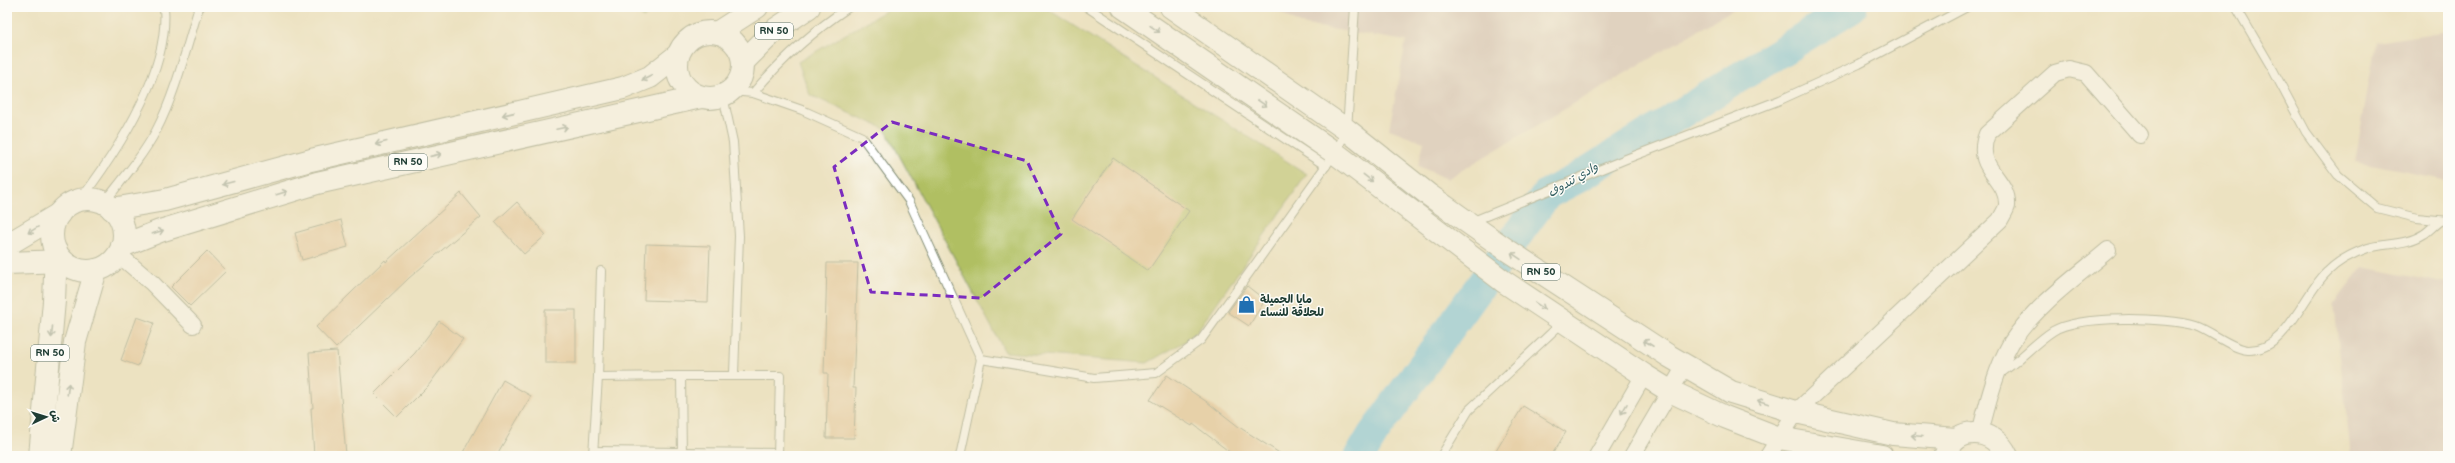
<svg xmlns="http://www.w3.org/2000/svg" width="2455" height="463" font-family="'Balsamiq Sans','Playpen Sans Arabic',sans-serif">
<rect width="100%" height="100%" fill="#fdfcf7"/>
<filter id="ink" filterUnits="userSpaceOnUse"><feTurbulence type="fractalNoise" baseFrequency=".025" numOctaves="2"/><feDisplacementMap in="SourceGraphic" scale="8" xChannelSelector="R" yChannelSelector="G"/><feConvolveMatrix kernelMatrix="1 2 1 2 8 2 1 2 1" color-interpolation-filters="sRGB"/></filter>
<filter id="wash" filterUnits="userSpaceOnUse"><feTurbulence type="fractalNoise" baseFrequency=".012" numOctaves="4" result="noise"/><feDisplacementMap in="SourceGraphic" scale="16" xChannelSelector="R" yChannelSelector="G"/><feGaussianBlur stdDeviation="0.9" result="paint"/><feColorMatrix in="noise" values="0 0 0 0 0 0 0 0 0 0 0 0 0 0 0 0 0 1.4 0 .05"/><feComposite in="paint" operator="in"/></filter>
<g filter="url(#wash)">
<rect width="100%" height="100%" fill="#ece2c1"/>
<!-- industrial -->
<g fill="#d1bfbd">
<path d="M1271,7H1737L1447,179L1418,166L1424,142L1389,129L1406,41L1300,24Z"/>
<path d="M2448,31V180L2355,162L2376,42Z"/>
<path d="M2363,267L2448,284V456H2351L2334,304Z"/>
</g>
<!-- green -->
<g fill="#b0bf62" stroke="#687e4b">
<path d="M634,7H656L643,18Z"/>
<path d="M892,7H1044L1307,174L1193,337L1147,363L1005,352L885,129L810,95L798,62Z"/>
</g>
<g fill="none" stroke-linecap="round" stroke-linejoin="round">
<!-- river -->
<path stroke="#6ac3e8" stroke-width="31" d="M1360,456L1373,434L1547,194L1574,180L1852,7"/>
</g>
<g id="blocks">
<!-- building -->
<g fill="#e1bc8c">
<path d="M1113,158L1189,211L1148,271L1072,219Z"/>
<path d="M461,193L481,217L409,278L336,348L316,327L385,260L386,262Z"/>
<path d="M517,202L546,235L524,254L495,222Z"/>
<path d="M341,220L348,247L302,260L295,233Z"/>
<path d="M646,244L710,246L708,302L644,300Z"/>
<path d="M207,251L226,271L190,306L171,287Z"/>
<path d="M827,263H858L853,388H856L854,438H826L828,373H824Z"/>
<path d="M1247,286L1265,300L1249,326L1228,312Z"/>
<rect x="545" y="310" width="31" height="53"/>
<path d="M137,317L154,323L138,366L121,360Z"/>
<path d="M439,321L463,339L428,386L397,417L374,394L415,353Z"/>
<path d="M337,351L346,455L314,456L311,408H313L309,353Z"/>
<path d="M1167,375L1207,402L1239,427L1284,456H1235L1193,424L1192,426L1150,400Z"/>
<path d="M503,380L531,396L496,456H461Z"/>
<path d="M1523,406L1566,432L1551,456H1493Z"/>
</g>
</g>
</g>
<g filter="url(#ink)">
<use href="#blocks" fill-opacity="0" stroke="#86907a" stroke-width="1"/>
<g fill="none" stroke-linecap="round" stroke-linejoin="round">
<defs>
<g id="service">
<path d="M1087,7L1326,166"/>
<path d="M2236,7L2273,70L2306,132L2338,175L2377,208L2417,218L2448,221"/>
<path d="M732,91L753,93L802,110L862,137L909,201L981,359L1094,378L1156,373L1201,340L1335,153L1347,130L1355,7"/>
<path d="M753,93C782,59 813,31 849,7"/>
<path d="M723,96L733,142L739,236L734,374"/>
<path d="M81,199C118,150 170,71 164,7"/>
<path d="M104,203C122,180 142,157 156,131C175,95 187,46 199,7"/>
<path d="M1471,222L1626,159L1780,100L1859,64L1967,7"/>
<path d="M601,271L598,377L681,376"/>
<path d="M1999,374C2019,362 2034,343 2053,331C2079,315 2167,317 2196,326C2211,331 2232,349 2248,350C2287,351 2303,294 2327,272C2338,261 2353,253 2368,248C2386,243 2407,245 2424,234C2429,231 2434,225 2440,221"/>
<path d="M594,451L778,453"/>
<path d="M593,455L598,377"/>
<path d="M682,456L681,376H780L778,456"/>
<path d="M960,456L981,359"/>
<path d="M1441,456L1469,410L1563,322"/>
</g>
<g id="minor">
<path d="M118,254L152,283L193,325"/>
<path d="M1980,433C1988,402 1995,371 2011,343C2035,306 2075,278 2108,250"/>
<path d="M1597,456L1644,375"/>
<path d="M1632,456L1685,366"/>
<path d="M1768,456L1796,412L2000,220C2002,216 2006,210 2007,206C2009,177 1973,170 1987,134L2055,73L2069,69L2086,73L2140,135"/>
</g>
<g id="primary">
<path d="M1123,7L1335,153L1503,281L1644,375L1670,391L1725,417L1779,438L1882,456"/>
<path d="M1171,7L1347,130L1429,195L1507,250L1669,356L1731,392L1796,412L1893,434L1956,439"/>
<circle cx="710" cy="65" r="33"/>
<path d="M718,32L757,7"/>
<path d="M744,61L776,29L809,7"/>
<circle cx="88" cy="235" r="36"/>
<path d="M112,209L165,200L311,160L623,88L650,77L678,55"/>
<path d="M7,245L59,214"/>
<path d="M122,246L160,231L317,183L701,97"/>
<path d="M7,263L63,261"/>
<path d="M40,456L54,301L56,251"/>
<path d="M60,456L75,342L96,270"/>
<path d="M1945,456C1956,424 1994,427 2007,456"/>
</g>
</defs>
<!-- service casing -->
<use href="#service" stroke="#86907a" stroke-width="10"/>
<!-- minor casing -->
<use href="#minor" stroke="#86907a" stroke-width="18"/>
<!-- primary casing -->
<use href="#primary" stroke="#86907a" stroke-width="24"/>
<!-- service -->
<use href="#service" stroke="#fff" stroke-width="8"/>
<!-- minor -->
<use href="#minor" stroke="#fff" stroke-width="16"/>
<!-- primary -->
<use href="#primary" stroke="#fff" stroke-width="22"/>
</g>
<!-- one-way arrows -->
<defs><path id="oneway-shaft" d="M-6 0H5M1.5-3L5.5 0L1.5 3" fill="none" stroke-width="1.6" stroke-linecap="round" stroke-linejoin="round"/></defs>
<g stroke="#8f9e9a">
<use href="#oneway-shaft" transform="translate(1155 29) rotate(35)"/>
<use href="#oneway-shaft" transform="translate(647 78) rotate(153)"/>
<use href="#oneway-shaft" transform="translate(1262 103) rotate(34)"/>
<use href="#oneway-shaft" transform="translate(508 114) rotate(167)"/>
<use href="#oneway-shaft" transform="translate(562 128) rotate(-12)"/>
<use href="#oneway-shaft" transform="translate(381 143) rotate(166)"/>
<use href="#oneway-shaft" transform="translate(436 155) rotate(-13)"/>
<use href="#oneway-shaft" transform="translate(1368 178) rotate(38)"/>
<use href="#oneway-shaft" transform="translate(228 183) rotate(165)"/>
<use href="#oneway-shaft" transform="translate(282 193) rotate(-17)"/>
<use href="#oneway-shaft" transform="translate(33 230) rotate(149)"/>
<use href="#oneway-shaft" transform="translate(158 232) rotate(-18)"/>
<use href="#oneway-shaft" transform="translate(1516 256) rotate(-146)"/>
<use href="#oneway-shaft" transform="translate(1540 306) rotate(34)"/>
<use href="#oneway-shaft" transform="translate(52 332) rotate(95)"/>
<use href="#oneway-shaft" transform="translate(1648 343) rotate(-147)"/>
<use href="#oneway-shaft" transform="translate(68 389) rotate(-83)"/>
<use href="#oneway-shaft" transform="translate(1763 402) rotate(-162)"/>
<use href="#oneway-shaft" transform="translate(1624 409) rotate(120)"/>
<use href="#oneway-shaft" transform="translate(1917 436) rotate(-175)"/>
</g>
</g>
<!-- marked area -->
<path d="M0 0H2455V463H0ZM892,122L1027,161L1061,234L981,298L871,292L834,167Z" fill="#ece2c1" fill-opacity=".55" fill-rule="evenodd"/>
<path fill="none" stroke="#7b2cbf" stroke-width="3" stroke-dasharray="8 5" stroke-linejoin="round" d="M892,122L1027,161L1061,234L981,298L871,292L834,167Z"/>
<!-- icons -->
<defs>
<symbol id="shop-bare" viewBox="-9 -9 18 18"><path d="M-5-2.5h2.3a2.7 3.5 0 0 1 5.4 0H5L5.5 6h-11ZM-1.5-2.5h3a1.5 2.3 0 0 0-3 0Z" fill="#1f6fb2" stroke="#fdfcf7" stroke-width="2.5" paint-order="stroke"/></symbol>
</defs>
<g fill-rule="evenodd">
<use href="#shop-bare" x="1234" y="292" width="25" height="25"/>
</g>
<g text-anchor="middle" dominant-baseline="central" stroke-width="3" stroke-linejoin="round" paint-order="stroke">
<!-- shield labels -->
<g fill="#fdfcf7" stroke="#62766e" stroke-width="1">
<rect x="755" y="23" width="38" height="16" rx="3"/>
<rect x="389" y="154" width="38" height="16" rx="3"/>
<rect x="1522" y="264" width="38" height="16" rx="3"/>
<rect x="31" y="345" width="38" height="16" rx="3"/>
</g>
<g font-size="10" font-weight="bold" fill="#1f3d34">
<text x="774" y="31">RN 50</text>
<text x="408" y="162">RN 50</text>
<text x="1541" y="272">RN 50</text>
<text x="50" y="353">RN 50</text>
</g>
<!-- poi labels -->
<g font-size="11" font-weight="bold" fill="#1f3d34" stroke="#fdfcf7" text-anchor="start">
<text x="1260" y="299">مايا الجميلة<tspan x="1260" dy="13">للحلاقة للنساء</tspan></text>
</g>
<!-- water labels -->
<g font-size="12" font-style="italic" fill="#325e61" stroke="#fdfcf7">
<text transform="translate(1573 180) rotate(-31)">وادي تندوف</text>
</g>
</g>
<!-- margin -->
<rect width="2455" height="463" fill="none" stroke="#fdfcf7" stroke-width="24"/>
<!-- north arrow -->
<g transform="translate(46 417) rotate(86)" stroke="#fdfcf7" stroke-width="3" paint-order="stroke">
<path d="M0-3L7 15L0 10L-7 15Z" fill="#1f3d34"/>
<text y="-6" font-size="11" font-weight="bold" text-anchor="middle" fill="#1f3d34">ش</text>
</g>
</svg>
